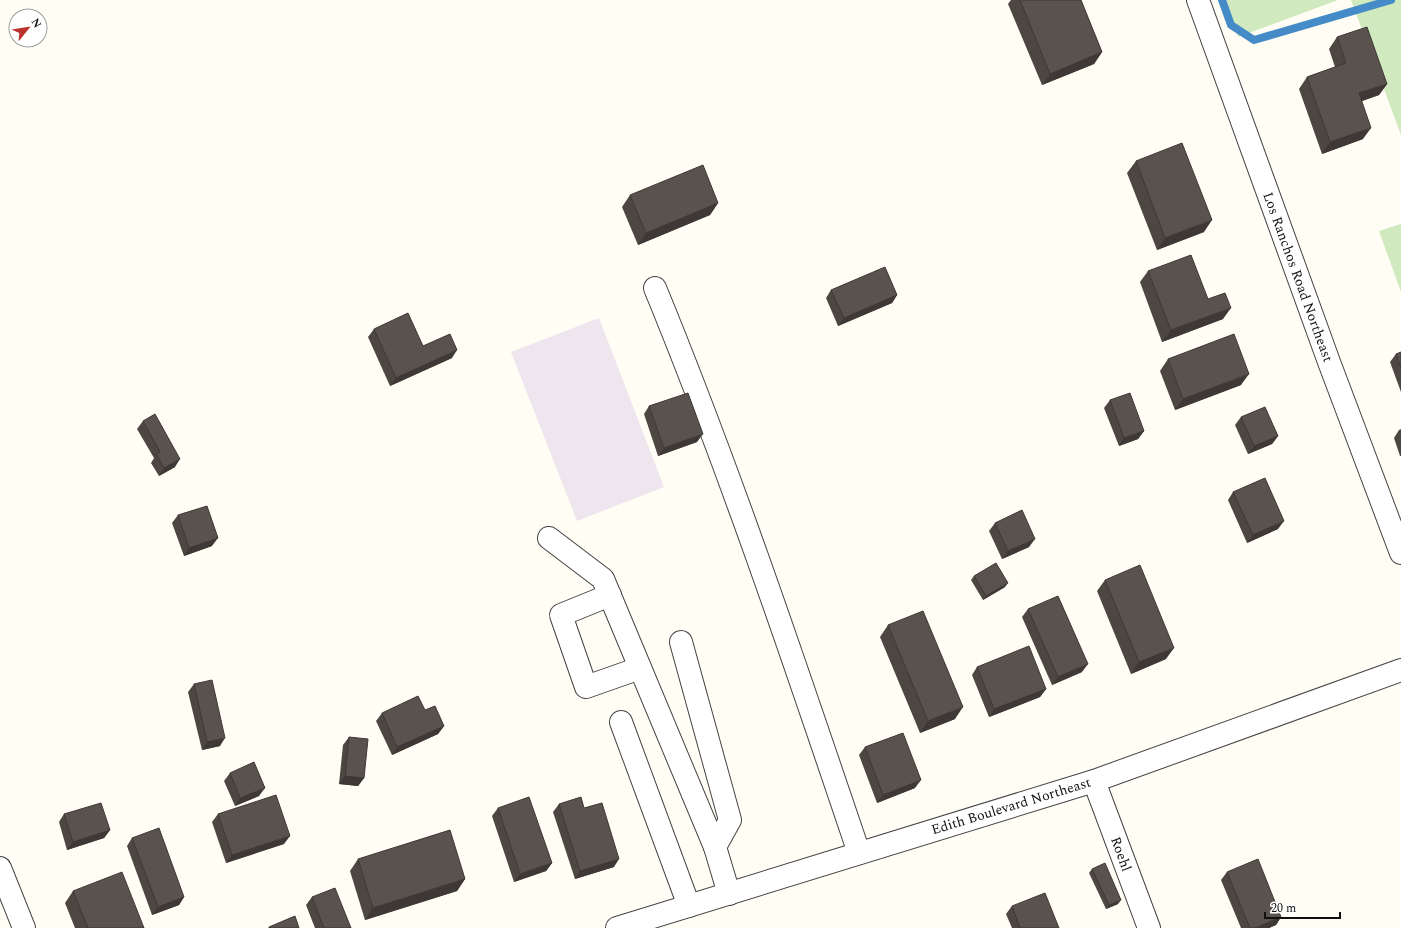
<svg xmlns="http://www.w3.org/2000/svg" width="1401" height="928" font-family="Spectral,serif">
<rect width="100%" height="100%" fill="#fffdf4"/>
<!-- industrial -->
<path fill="#eee6ee" d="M599,318L664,487L577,521L511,352Z"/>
<!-- green -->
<g fill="#d1e9be">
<path d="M1226,0H1338L1238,37Z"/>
<path d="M1351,0H1401V135Z"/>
<path d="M1401,224V292L1379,231Z"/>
</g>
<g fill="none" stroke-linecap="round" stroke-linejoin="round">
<!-- stream -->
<path stroke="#458bc8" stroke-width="8" d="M1222,0L1231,25L1254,40L1391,0"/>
<defs>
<g id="minor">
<path d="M1198,0L1329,362L1401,553"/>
<path d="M655,288C731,473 795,664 859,853"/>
<path d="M549,538L603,579L715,847L729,894"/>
<path d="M610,595L561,615L586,687L640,668"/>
<path d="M681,642L730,820L715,847"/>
<path d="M621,722L689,906"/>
<path d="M1094,781L1149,928"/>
<path d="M0,868L24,928"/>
<path d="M617,928L1094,781L1401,670"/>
</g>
</defs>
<!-- minor casing -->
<use href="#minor" stroke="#434343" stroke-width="24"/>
<!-- minor -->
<use href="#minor" stroke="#fff" stroke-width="22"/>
</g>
<!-- wall -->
<g fill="#4d4742">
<path d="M1011,0H1081L1102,52L1094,64L1042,85L1008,4Z"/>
<path d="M1337,37L1387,84L1379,95L1362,101L1363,139L1322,154L1299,89L1307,77L1335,67L1329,49Z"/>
<path d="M1136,161L1204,232L1157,250L1127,173Z"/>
<path d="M630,195L718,203L710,215L638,245L622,207Z"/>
<path d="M1148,271L1208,299L1223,319L1162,342L1140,282Z"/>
<path d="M831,290L897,295L892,303L838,326L826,298Z"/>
<path d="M374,329L452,358L390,386L368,337Z"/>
<path d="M1401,352V392L1390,362L1396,354Z"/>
<path d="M1168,359L1241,385L1175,410L1160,371Z"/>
<path d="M1110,400L1144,431L1138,439L1119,446L1104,408Z"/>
<path d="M649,406L697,442L658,456L644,414Z"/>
<path d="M1241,417L1278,436L1272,444L1248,454L1235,425Z"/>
<path d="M143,421L175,467L159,476L151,463L154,458L137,429Z"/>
<path d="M1401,429V456H1400L1394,438L1399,430Z"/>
<path d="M1233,492L1278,529L1247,543L1228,500Z"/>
<path d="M178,515L212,546L184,556L172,523Z"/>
<path d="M995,523L1029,547L1002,559L989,531Z"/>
<path d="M974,576L1005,587L983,600L971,580Z"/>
<path d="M1105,580L1166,659L1131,674L1097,591Z"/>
<path d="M1028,609L1082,672L1052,685L1022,617Z"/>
<path d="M888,625L955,719L920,733L880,637Z"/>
<path d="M977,667L1046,689L1040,697L989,717L972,675Z"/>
<path d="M194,684L220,746L202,750L188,692Z"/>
<path d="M425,710L444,726L438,734L392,755L376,721L382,713Z"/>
<path d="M349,737L364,778L358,786L339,784L343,745Z"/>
<path d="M865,747L915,788L877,803L859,755Z"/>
<path d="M230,773L259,796L235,806L224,781Z"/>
<path d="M559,804L584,808L614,867L575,879L553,812Z"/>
<path d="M498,808L552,863L546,871L514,882L492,816Z"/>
<path d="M64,814L110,830L104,838L67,850L59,822Z"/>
<path d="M218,814L284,844L226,863L212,822Z"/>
<path d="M132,838L184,897L179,905L152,915L127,846Z"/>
<path d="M358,859L465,879L457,891L365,920L350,871Z"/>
<path d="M1092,869L1118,904L1106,909L1089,873Z"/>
<path d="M1227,872L1281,917L1276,925L1269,928H1241L1221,880Z"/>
<path d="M73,891L144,928H75L65,903Z"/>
<path d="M312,897L351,928H315L306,905Z"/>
<path d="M1012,906L1059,928H1012L1006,914Z"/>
</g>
<!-- shaded-wall -->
<g fill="#3e3936">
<path d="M1102,52L1094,64L1042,85L1050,74Z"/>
<path d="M1387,84L1379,95L1351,105L1359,93Z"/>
<path d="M1371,128L1363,139L1322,154L1330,142Z"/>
<path d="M718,203L710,215L638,245L646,233Z"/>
<path d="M1212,220L1204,232L1157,250L1165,238Z"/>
<path d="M897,295L892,303L838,326L844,318Z"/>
<path d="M1231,308L1223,319L1162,342L1171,330Z"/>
<path d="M457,350L452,358L390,386L396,378Z"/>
<path d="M1249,374L1241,385L1175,410L1183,399Z"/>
<path d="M1144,431L1138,439L1119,446L1124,438Z"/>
<path d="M703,434L697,442L658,456L664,448Z"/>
<path d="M1278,436L1272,444L1248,454L1254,446Z"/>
<path d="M180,459L175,467L159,476L164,468Z"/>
<path d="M1284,521L1278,529L1247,543L1253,535Z"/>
<path d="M218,538L212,546L184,556L189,548Z"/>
<path d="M1035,539L1029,547L1002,559L1008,551Z"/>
<path d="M1008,583L1005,587L983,600L986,596Z"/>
<path d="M1174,648L1166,659L1131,674L1139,662Z"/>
<path d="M1088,664L1082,672L1052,685L1058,677Z"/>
<path d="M1046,689L1040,697L989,717L994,709Z"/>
<path d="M963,707L955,719L920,733L928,721Z"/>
<path d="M444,726L438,734L392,755L397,747Z"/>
<path d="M225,738L220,746L202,750L207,742Z"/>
<path d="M345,776L364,778L358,786L339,784Z"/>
<path d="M921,780L915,788L877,803L883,795Z"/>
<path d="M265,788L259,796L235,806L240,798Z"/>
<path d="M110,830L104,838L67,850L73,842Z"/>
<path d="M290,836L284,844L226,863L232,855Z"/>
<path d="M619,859L614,867L575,879L580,871Z"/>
<path d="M552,863L546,871L514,882L520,874Z"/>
<path d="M465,879L457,891L365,920L373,908Z"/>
<path d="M184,897L179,905L152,915L158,907Z"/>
<path d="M1121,900L1118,904L1106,909L1109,905Z"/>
<path d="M1281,917L1276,925L1269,928H1255Z"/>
</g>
<!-- building -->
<g fill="#59524d" stroke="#3e3936">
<path d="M1020,0H1081L1102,52L1050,74Z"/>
<path d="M1367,27L1387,84L1359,93L1371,128L1330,142L1307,77L1346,63L1337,37Z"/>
<path d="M1182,143L1212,220L1165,238L1136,161Z"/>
<path d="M703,165L718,203L646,233L630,195Z"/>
<path d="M1191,255L1208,299L1225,293L1231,308L1171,330L1148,271Z"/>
<path d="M885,267L897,295L844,318L831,290Z"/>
<path d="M408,313L423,346L450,334L457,350L396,378L374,329Z"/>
<path d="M1234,334L1249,374L1183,399L1168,359Z"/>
<path d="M1401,352V368L1396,354Z"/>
<path d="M688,393L703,434L664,448L649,406Z"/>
<path d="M1130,393L1144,431L1124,438L1110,400Z"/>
<path d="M1265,407L1278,436L1254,446L1241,417Z"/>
<path d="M155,414L180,459L164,468L156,454L160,452L143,421Z"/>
<path d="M1265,478L1284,521L1253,535L1233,492Z"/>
<path d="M207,506L218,538L189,548L178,515Z"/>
<path d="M1022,510L1035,539L1008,551L995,523Z"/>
<path d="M996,563L1008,583L986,596L974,576Z"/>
<path d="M1140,565L1174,648L1139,662L1105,580Z"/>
<path d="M1058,596L1088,664L1058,677L1028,609Z"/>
<path d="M923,611L963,707L928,721L888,625Z"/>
<path d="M1029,646L1046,689L994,709L977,667Z"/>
<path d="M212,680L225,738L207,742L194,684Z"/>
<path d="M418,696L425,710L435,706L444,726L397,747L382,713Z"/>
<path d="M903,733L921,780L883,795L865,747Z"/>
<path d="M349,737L368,739L364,778L345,776Z"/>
<path d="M254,762L265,788L240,798L230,773Z"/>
<path d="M276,795L290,836L232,855L218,814Z"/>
<path d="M529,797L552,863L520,874L498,808Z"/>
<path d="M581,797L584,808L602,803L619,859L580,871L559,804Z"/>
<path d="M101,803L110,830L73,842L64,814Z"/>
<path d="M159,828L184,897L158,907L132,838Z"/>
<path d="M450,830L465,879L373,908L358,859Z"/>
<path d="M1258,859L1281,917L1255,928H1250L1227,872Z"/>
<path d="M1105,863L1121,900L1109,905L1092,869Z"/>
<path d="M122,872L144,928H88L73,891Z"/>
<path d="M335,888L351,928H324L312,897Z"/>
<path d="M1045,893L1059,928H1020L1012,906Z"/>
<path d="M295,916L299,928H269V927Z"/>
</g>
<g text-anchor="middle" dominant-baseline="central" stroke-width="4" stroke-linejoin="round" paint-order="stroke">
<!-- street labels -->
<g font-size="14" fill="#101010" stroke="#fff">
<text transform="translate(1298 277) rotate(70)">Los Ranchos Road Northeast</text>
<text transform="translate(1011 806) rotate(-17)">Edith Boulevard Northeast</text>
<text transform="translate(1121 854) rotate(70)">Roehl</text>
</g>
</g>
<!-- north arrow -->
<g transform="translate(28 28) rotate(60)"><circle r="19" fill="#ffffff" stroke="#9f9f9f"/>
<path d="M0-3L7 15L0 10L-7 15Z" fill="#bc302d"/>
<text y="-6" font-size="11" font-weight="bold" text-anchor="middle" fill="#101010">N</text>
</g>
<!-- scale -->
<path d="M1265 912v6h75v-6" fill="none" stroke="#101010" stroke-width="2"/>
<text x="1271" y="912" font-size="12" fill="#101010" stroke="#ffffff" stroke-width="3" paint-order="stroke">20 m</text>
</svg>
